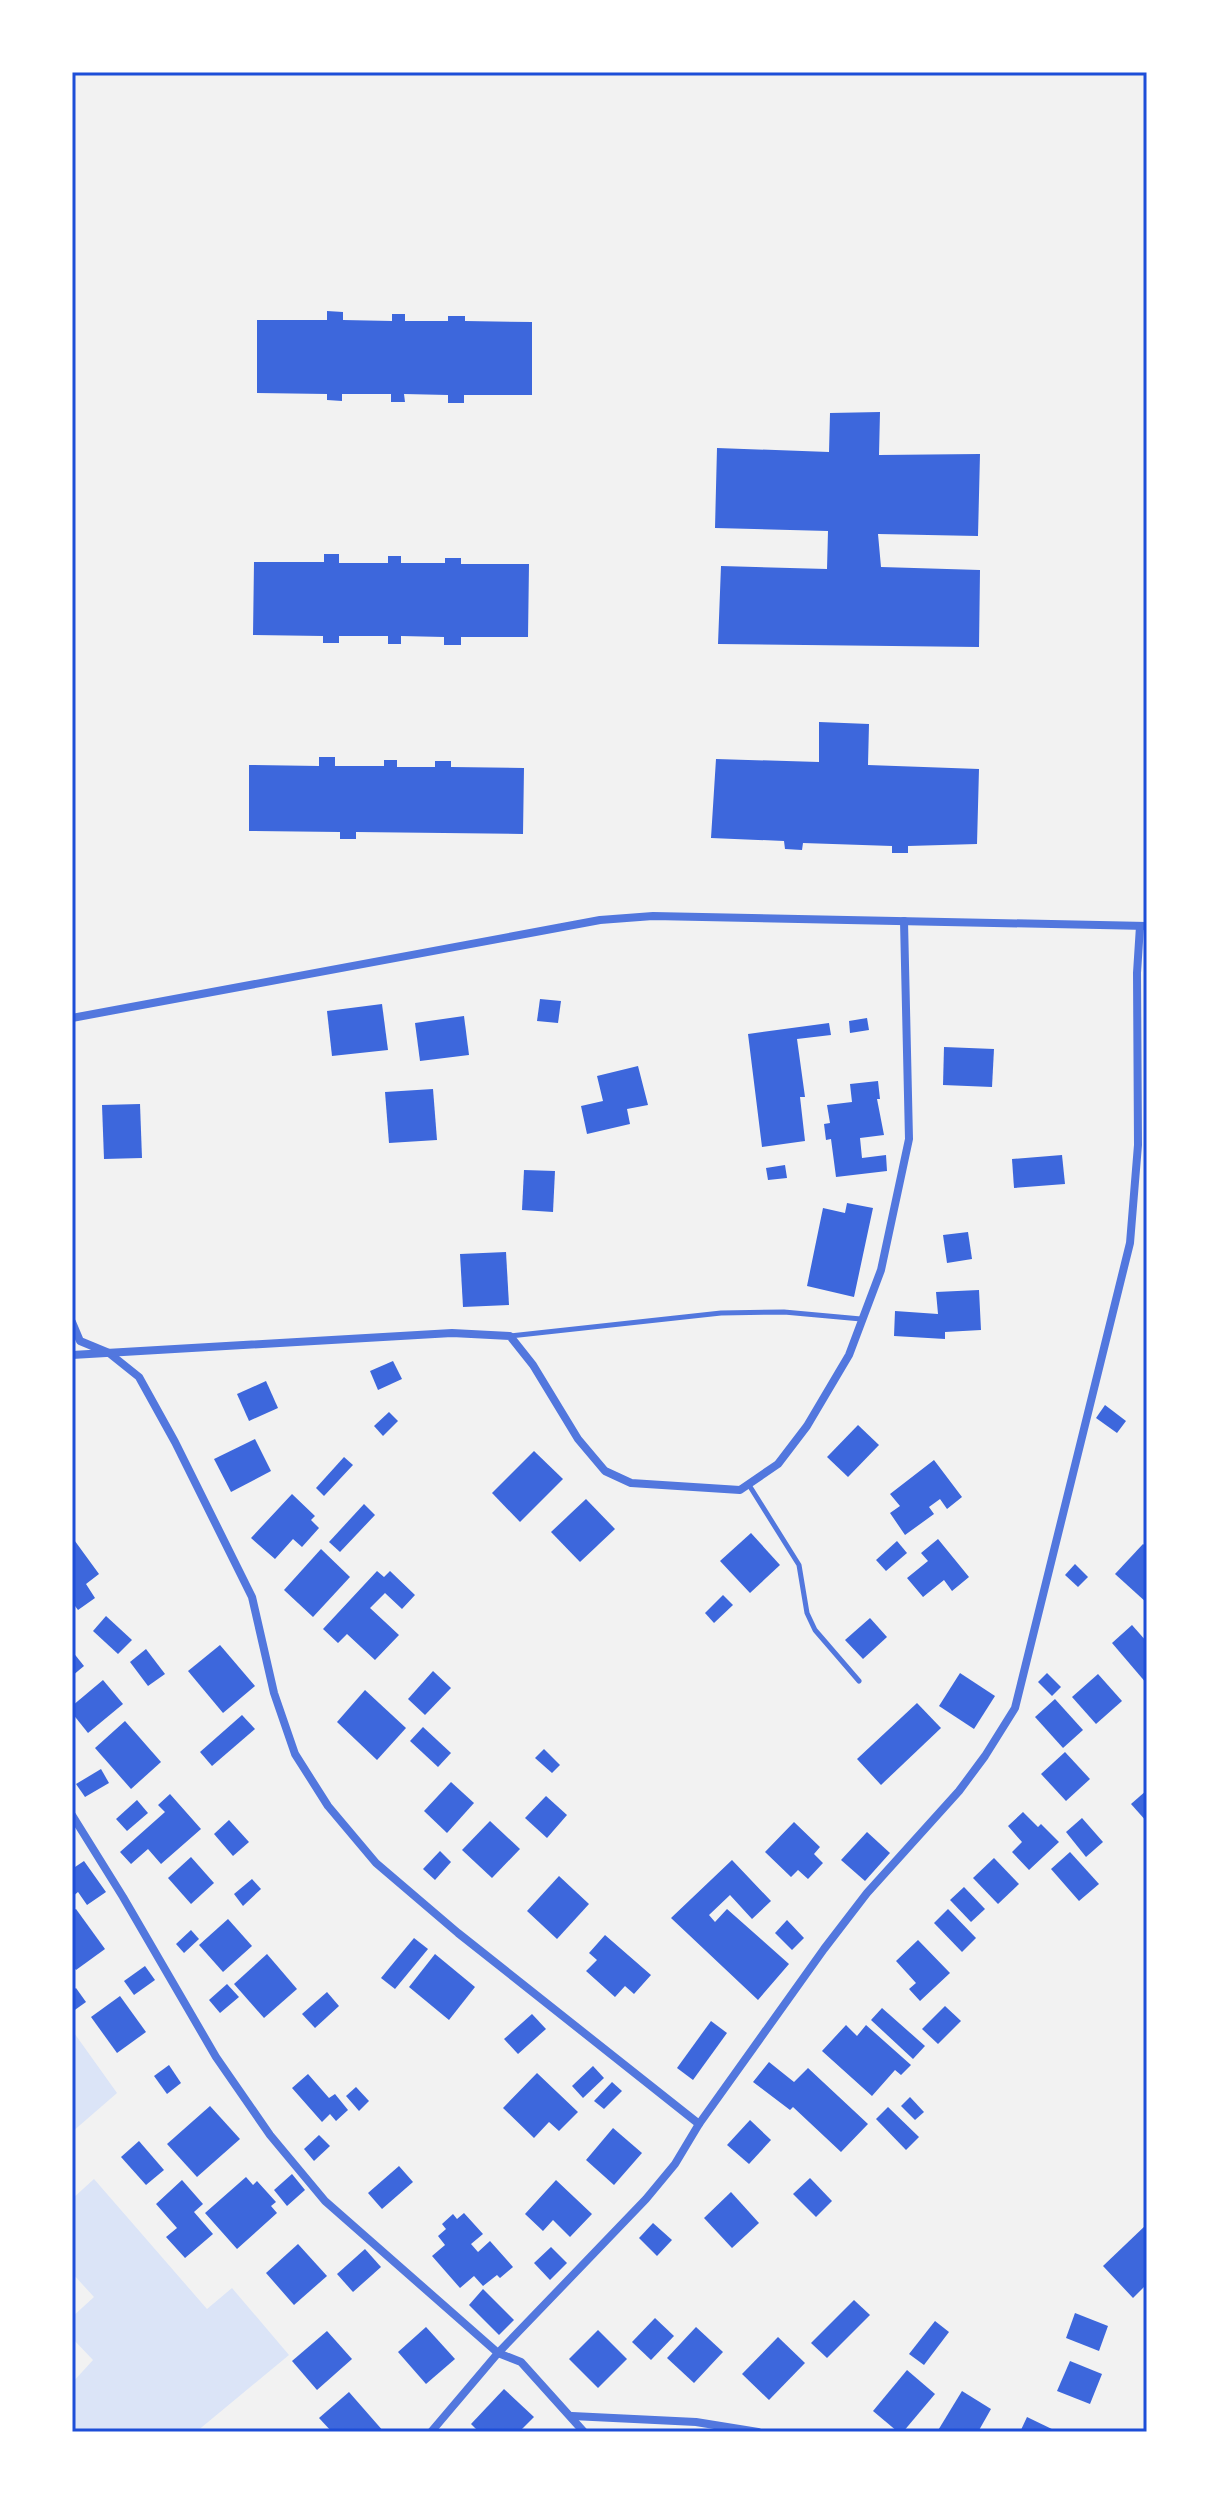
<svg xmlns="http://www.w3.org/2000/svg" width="1219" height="2504" font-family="Manrope,sans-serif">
<rect width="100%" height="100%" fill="#f2f2f2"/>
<!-- green -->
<g fill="#dbe4f7">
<path d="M72,2030L117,2093L72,2132Z"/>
<path d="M94,2179L207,2309L232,2288L289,2355L196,2432H72V2383L93,2360L72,2338V2317L94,2297L72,2273V2199Z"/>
</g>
<!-- building -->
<g fill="#3d67dc">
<path d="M327,311L343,312V320L392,321V314H405V321H448V316H465V321L532,322V395H464V403H448V395L404,394L405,402H391V394H342V401L327,400V394L257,393V320H327Z"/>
<path d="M880,412L879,455L980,454L978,536L878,534L881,567L980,570L979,647L718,644L721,566L827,569L828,531L715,528L717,448L829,452L830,413Z"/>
<path d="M324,554H339V563H388V556H401V563H445V558H461V564H529L528,637H461V645H444V637L401,636V644H388V636H339V643H323V636L253,635L254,562H324Z"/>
<path d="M819,722L869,724L868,765L979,769L977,844L908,846V853H892V846L803,843L802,850L785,849L784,841L711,838L716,759L819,762Z"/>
<path d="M319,757H335V766H384V760H397V767H435V761H451V767L524,768L523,834L356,832V839H340V832L249,831V765L319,766Z"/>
<path d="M540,999L561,1001L558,1023L537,1021Z"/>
<path d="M382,1004L388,1050L332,1056L327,1011Z"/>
<path d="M464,1016L469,1055L420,1061L415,1023Z"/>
<path d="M867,1018L869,1030L850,1033L849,1021Z"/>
<path d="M829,1023L831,1035L797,1039L805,1097H800L805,1141L762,1147L748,1034Z"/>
<path d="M944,1047L994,1049L992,1087L943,1085Z"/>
<path d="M638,1066L648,1105L627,1109L630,1124L587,1134L581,1106L603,1101L597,1076Z"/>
<path d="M878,1081L880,1099H877L884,1135L860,1138L862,1158L886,1155L887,1171L836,1177L831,1139L826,1140L824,1124L830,1123L827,1105L852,1102L850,1084Z"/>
<path d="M433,1089L437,1140L389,1143L385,1092Z"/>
<path d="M140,1104L142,1158L104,1159L102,1105Z"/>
<path d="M1062,1155L1065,1184L1014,1188L1012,1159Z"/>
<path d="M785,1165L787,1178L768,1180L766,1168Z"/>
<path d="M524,1170L555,1171L553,1212L522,1210Z"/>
<path d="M847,1203L873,1208L854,1297L807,1286L823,1208L845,1213Z"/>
<path d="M968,1232L972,1259L947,1263L943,1235Z"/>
<path d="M506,1252L509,1305L463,1307L460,1254Z"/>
<path d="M979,1290L981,1330L945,1332V1339L894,1336L895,1311L938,1314L936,1292Z"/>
<path d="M393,1361L402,1379L378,1390L370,1371Z"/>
<path d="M266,1381L278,1408L249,1421L237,1394Z"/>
<path d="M1105,1405L1126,1421L1117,1433L1096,1418Z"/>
<path d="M389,1412L398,1421L383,1436L374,1426Z"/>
<path d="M858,1425L879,1445L848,1477L827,1457Z"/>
<path d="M255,1439L271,1471L231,1492L214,1459Z"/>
<path d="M534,1451L563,1479L520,1522L492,1493Z"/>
<path d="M344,1457L353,1465L324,1496L316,1488Z"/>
<path d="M934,1460L962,1497L947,1509L940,1499L929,1507L934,1514L905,1535L890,1513L900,1506L890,1494Z"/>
<path d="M292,1494L315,1516L311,1520L319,1528L302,1547L293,1539L275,1559L251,1538Z"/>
<path d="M586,1499L615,1529L580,1562L551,1532Z"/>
<path d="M364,1504L375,1515L340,1552L329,1542Z"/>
<path d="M751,1533L780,1565L750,1593L720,1561Z"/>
<path d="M72,1537L99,1574L86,1584L95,1598L78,1610L72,1602Z"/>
<path d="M938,1539L969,1577L952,1591L944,1580L923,1597L907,1578L928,1561L921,1553Z"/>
<path d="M897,1541L907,1553L886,1571L876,1560Z"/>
<path d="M1143,1544L1147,1547V1603L1115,1574Z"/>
<path d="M321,1549L350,1577L313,1617L284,1590Z"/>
<path d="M1075,1564L1088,1577L1078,1587L1065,1575Z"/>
<path d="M377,1571L384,1577L390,1571L415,1595L402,1609L385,1593L370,1608L399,1635L375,1660L347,1634L338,1643L323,1629Z"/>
<path d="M723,1595L733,1605L714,1623L705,1613Z"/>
<path d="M106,1616L132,1640L118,1654L93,1631Z"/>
<path d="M870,1618L887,1637L863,1659L845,1640Z"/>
<path d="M1132,1625L1147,1642V1684L1112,1643Z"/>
<path d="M220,1645L255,1686L223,1713L188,1671Z"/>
<path d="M146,1649L165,1674L148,1686L130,1662Z"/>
<path d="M72,1651L84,1666L72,1676Z"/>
<path d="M433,1671L451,1688L425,1715L408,1699Z"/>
<path d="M960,1673L995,1696L974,1729L939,1706Z"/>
<path d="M1047,1673L1061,1687L1052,1696L1038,1682Z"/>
<path d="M1098,1674L1122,1701L1096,1724L1072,1697Z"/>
<path d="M103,1680L123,1704L88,1733L72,1713V1706Z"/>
<path d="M365,1690L406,1728L377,1760L337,1722Z"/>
<path d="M1055,1699L1083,1730L1063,1748L1035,1717Z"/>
<path d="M917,1703L941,1728L881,1785L857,1759Z"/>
<path d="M242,1715L255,1729L212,1766L200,1752Z"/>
<path d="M125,1721L161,1762L131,1789L95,1748Z"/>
<path d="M423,1727L451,1753L438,1767L410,1741Z"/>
<path d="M544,1749L560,1765L552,1773L535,1758Z"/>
<path d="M1065,1752L1090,1779L1066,1801L1041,1774Z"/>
<path d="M101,1769L109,1783L85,1797L76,1784Z"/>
<path d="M451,1782L474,1803L447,1833L424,1811Z"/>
<path d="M1147,1790V1822L1131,1804Z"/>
<path d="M170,1794L201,1829L161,1864L148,1849L131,1864L120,1852L165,1812L158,1805Z"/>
<path d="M546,1796L567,1815L547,1838L525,1818Z"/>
<path d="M137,1800L148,1813L127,1831L116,1819Z"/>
<path d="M1023,1812L1038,1827L1041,1824L1059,1842L1029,1870L1012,1852L1022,1842L1008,1826Z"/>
<path d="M1082,1818L1103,1842L1086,1857L1066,1832Z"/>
<path d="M229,1820L249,1842L233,1856L214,1834Z"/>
<path d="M490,1821L520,1849L492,1878L462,1850Z"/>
<path d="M794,1822L820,1847L814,1854L823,1863L808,1879L798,1870L791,1877L765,1852Z"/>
<path d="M867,1832L890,1853L865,1881L841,1860Z"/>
<path d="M440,1851L451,1862L435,1880L423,1869Z"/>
<path d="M1070,1852L1099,1884L1079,1901L1051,1869Z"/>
<path d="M191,1857L214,1883L191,1904L168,1878Z"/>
<path d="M994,1858L1019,1884L998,1904L973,1878Z"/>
<path d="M732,1860L771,1901L752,1919L730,1895L709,1915L715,1922L727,1909L789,1964L758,2000L671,1918Z"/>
<path d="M84,1861L106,1892L87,1905L78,1892L72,1897V1869Z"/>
<path d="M559,1876L589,1904L557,1939L527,1911Z"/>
<path d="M252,1879L261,1889L243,1906L234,1894Z"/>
<path d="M964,1887L985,1909L971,1922L950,1900Z"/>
<path d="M76,1909L105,1949L76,1970L72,1965V1911Z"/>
<path d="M948,1909L976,1938L962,1952L934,1923Z"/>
<path d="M228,1919L252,1946L223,1972L199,1945Z"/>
<path d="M787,1920L804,1938L792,1950L775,1933Z"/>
<path d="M191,1930L199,1939L184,1953L176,1944Z"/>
<path d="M605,1935L651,1975L634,1994L625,1986L615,1997L586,1971L597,1960L589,1953Z"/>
<path d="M414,1938L428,1949L395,1989L381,1978Z"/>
<path d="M918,1940L950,1973L920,2001L909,1989L916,1983L896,1961Z"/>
<path d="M267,1954L297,1989L264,2018L234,1984Z"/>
<path d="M435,1954L475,1987L449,2020L409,1987Z"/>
<path d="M145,1966L155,1980L134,1995L124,1981Z"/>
<path d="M227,1984L239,1997L220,2013L209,2000Z"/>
<path d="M76,1988L86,2002L72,2012V1991Z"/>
<path d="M327,1992L339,2006L315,2028L302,2014Z"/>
<path d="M120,1996L146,2032L117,2053L91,2017Z"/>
<path d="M945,2006L961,2021L938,2044L922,2029Z"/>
<path d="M882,2008L925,2046L913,2059L871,2020Z"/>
<path d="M532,2014L546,2029L518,2054L504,2039Z"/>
<path d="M711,2021L727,2033L693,2080L677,2068Z"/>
<path d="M846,2025L857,2036L866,2025L911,2065L901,2075L895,2070L872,2096L822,2051Z"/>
<path d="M769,2062L794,2082L808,2068L868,2124L841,2152L793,2107L790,2110L753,2082Z"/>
<path d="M169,2065L181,2083L167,2094L154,2076Z"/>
<path d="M593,2066L604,2078L583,2098L572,2086Z"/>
<path d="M537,2073L578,2112L559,2131L549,2122L534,2138L503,2108Z"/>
<path d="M308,2074L329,2098L335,2094L348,2110L336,2121L330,2114L322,2122L292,2088Z"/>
<path d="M612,2082L622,2091L604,2109L594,2101Z"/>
<path d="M356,2087L369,2101L359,2111L346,2096Z"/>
<path d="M910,2097L924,2112L915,2120L901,2106Z"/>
<path d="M210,2106L240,2139L197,2177L167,2144Z"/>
<path d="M888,2107L919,2137L906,2150L876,2119Z"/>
<path d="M750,2120L771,2140L749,2164L727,2145Z"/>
<path d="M613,2128L642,2153L614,2185L586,2160Z"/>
<path d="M319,2135L330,2146L314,2161L304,2149Z"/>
<path d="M139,2141L164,2170L146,2185L121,2157Z"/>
<path d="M399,2166L413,2182L382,2209L368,2193Z"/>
<path d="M292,2174L305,2190L287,2206L274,2190Z"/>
<path d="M246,2177L253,2185L257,2181L276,2202L271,2206L277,2213L237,2249L205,2213Z"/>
<path d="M810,2178L832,2201L816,2217L793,2194Z"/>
<path d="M182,2180L203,2204L194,2212L213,2234L185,2258L166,2237L177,2228L156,2204Z"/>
<path d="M556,2180L592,2214L570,2237L553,2220L543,2231L525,2214Z"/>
<path d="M731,2192L759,2223L732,2248L704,2218Z"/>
<path d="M464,2213L483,2234L471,2244L478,2252L490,2241L513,2267L500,2278L497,2275L483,2286L474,2276L460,2288L432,2256L445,2245L438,2236L446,2229L442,2224L453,2214L457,2219Z"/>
<path d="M653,2223L672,2240L657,2256L639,2238Z"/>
<path d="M1147,2224V2284L1133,2298L1103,2266Z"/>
<path d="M298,2244L327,2276L294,2305L266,2273Z"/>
<path d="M551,2247L567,2263L550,2280L534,2263Z"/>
<path d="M365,2249L381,2267L353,2292L337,2274Z"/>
<path d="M483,2289L514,2320L499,2335L469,2305Z"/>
<path d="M854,2300L870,2315L827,2358L811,2343Z"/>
<path d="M1075,2313L1108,2326L1099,2351L1066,2338Z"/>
<path d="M655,2318L674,2336L651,2360L632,2342Z"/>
<path d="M935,2321L949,2332L924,2365L909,2354Z"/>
<path d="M426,2327L455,2359L426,2384L398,2352Z"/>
<path d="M696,2327L723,2352L694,2383L667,2358Z"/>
<path d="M598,2330L627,2359L598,2388L569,2359Z"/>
<path d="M327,2331L352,2359L317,2390L292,2361Z"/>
<path d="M778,2337L805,2363L769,2400L742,2374Z"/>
<path d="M1070,2361L1102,2374L1090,2404L1057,2391Z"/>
<path d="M907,2370L935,2394L903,2432H898L873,2411Z"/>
<path d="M504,2389L534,2417L519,2432H479L471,2424Z"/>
<path d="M962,2391L991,2409L978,2432H937Z"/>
<path d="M349,2392L384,2432H332L319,2418Z"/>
<path d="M1027,2417L1058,2432H1020Z"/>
</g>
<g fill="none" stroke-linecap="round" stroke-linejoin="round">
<!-- service -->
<g stroke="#5277de" stroke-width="5">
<path d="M510,1336L721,1313L784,1312L861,1319"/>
<path d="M749,1485L799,1565L807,1613L815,1630L859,1681"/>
</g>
<!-- minor -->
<g stroke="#5277de" stroke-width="8">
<path d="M72,1018L600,920L653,916L1147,926"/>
<path d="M72,1322L80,1341L109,1353L139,1377L175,1442L252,1597L274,1693L295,1754L328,1806L376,1863L458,1933L699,2124"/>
<path d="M72,1355L452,1333L510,1336L533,1365L578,1439L605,1471L631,1483L740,1490L778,1464L807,1426L849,1355L881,1270L909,1139L904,921"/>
<path d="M72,1815L123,1897L216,2057L270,2135L325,2201L498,2353L521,2362L584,2432"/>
<path d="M572,2416L696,2422L758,2432"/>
<path d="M431,2432L498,2353L646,2199L675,2164L699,2124L824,1949L867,1893L959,1791L985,1756L1015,1708L1130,1243L1138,1145L1137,973L1140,926"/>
</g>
</g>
<!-- border -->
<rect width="1219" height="2504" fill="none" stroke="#ffffff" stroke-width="148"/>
<rect x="74" y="74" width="1071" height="2356" fill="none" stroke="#1d4ed8" stroke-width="3"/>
</svg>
